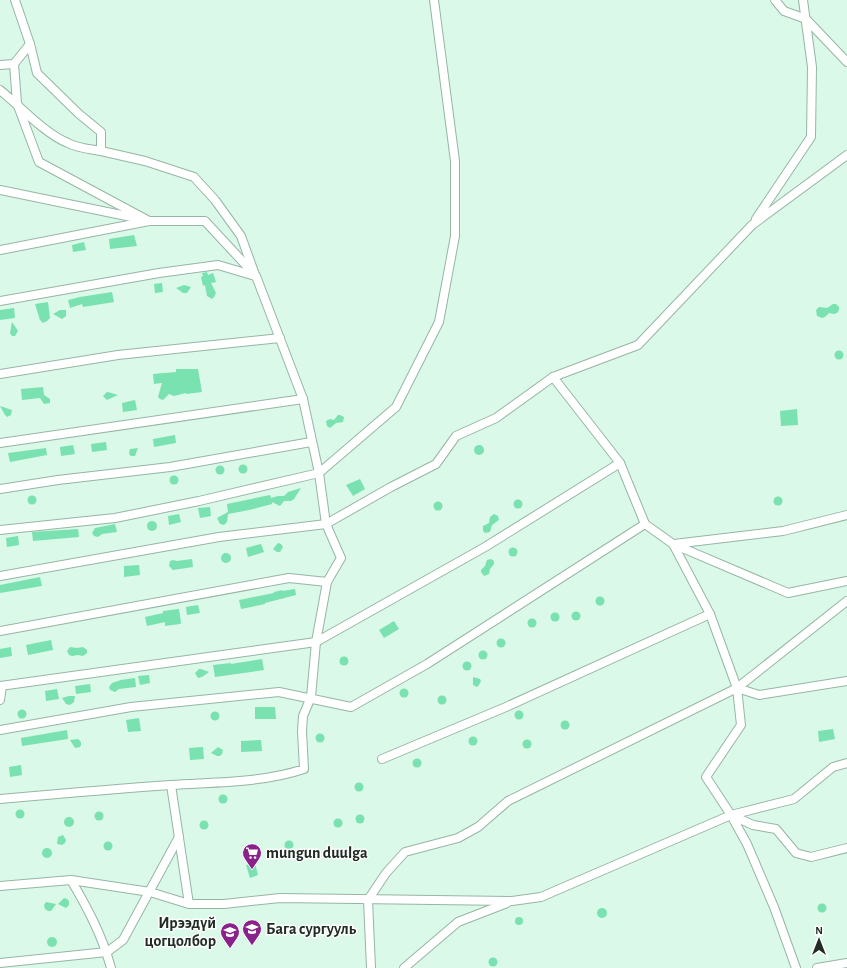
<svg xmlns="http://www.w3.org/2000/svg" width="847" height="968" font-family="'Alegreya Sans',sans-serif">
<rect width="100%" height="100%" fill="#daf9e8"/>
<!-- building -->
<g fill="#7ae1b1">
<path d="M134,235L137,246L110,249L109,239Z"/>
<path d="M84,242L86,250L73,252L72,245Z"/>
<path d="M207,272L208,275L213,273L216,282L211,283L216,293L214,297L212,299L207,296L205,285L203,286L201,277L203,276L202,273Z"/>
<path d="M162,283L163,292L155,293L154,284Z"/>
<path d="M184,285L191,287L187,293H183L176,288Z"/>
<path d="M112,292L114,302L83,307L82,304L70,308L68,300L80,297Z"/>
<path d="M48,302L50,318L47,321L43,323L40,320L35,304Z"/>
<path d="M833,304H836L839,307V310L837,313L834,314L829,313L825,317L822,318L817,316L816,310L819,307L827,308Z"/>
<path d="M14,308L15,318L0,320V310Z"/>
<path d="M60,310H66V316L62,319L53,314Z"/>
<path d="M12,322L18,331L15,336H12L10,333Z"/>
<circle cx="839" cy="355" r="4.5"/>
<path d="M176,369H198L202,392L186,394V393L174,396L169,394L163,400L160,399L158,397L162,383L154,384L153,374L176,372Z"/>
<path d="M43,387L44,395L50,399V403L44,404L40,398L22,400L21,389Z"/>
<path d="M107,392H108L118,395L107,400L103,396Z"/>
<path d="M135,400L137,410L123,412L122,403Z"/>
<path d="M0,406L12,410L11,415L7,417L5,415Z"/>
<path d="M797,409L798,425L781,426L780,411Z"/>
<path d="M338,415H340L344,417L343,422L336,423L330,428L327,426L326,421L330,419L334,420Z"/>
<path d="M175,435L176,443L154,447L153,439Z"/>
<path d="M106,442L107,450L92,452L91,444Z"/>
<path d="M73,445L75,454L61,456L60,447Z"/>
<circle cx="479" cy="450" r="5"/>
<path d="M46,448L47,455L10,462L8,453Z"/>
<path d="M138,448L135,456H131L129,454L130,449Z"/>
<circle cx="243" cy="469" r="4.5"/>
<circle cx="220" cy="470" r="4.5"/>
<circle cx="174" cy="480" r="4.5"/>
<path d="M360,479L365,489L353,496L346,485Z"/>
<path d="M301,488L294,499L291,501H284L280,506L272,502V504L249,510L228,514L227,522L224,525L220,524L217,518L228,512L227,504L270,495L271,498L278,496H284L288,492Z"/>
<circle cx="32" cy="500" r="4.5"/>
<circle cx="778" cy="501" r="4.5"/>
<circle cx="518" cy="504" r="4.5"/>
<circle cx="438" cy="506" r="4.5"/>
<path d="M210,507L211,516L200,518L198,508Z"/>
<path d="M179,514L181,522L169,525L168,516Z"/>
<path d="M494,514L498,516L499,520L492,525L490,532L485,533L483,531V526L489,523L490,517Z"/>
<circle cx="152" cy="526" r="5"/>
<path d="M115,524L117,532L102,534L98,537L94,536L92,533L95,528Z"/>
<path d="M78,529L79,537L33,541L32,532Z"/>
<path d="M18,536L19,545L7,547L6,538Z"/>
<path d="M278,543L281,544L283,547L280,552H277L273,549Z"/>
<path d="M261,544L264,552L248,557L246,548Z"/>
<circle cx="513" cy="552" r="4.5"/>
<circle cx="226" cy="558" r="5"/>
<path d="M192,559L193,567L173,570L169,566L170,561L173,560L177,561Z"/>
<path d="M491,559L494,561V564L490,569L489,574L484,576L481,572V570L485,566L487,560Z"/>
<path d="M139,565L140,575L124,577V566Z"/>
<path d="M40,577L42,586L0,593V585Z"/>
<path d="M295,589L296,595L265,603V604L241,609L239,600L274,593V592L282,590V591Z"/>
<circle cx="600" cy="601" r="4.5"/>
<path d="M198,605L200,613L187,615L186,607Z"/>
<path d="M179,609L181,623L180,624L165,626V622L147,626L145,617L163,613V611Z"/>
<circle cx="576" cy="616" r="4.5"/>
<circle cx="555" cy="617" r="4.5"/>
<circle cx="532" cy="623" r="4.5"/>
<path d="M394,621L399,629L384,638L379,630Z"/>
<circle cx="501" cy="643" r="4.5"/>
<path d="M51,640L53,650L28,655L26,645Z"/>
<path d="M11,647L12,656L0,658V649Z"/>
<path d="M70,647L77,648L83,647L87,650V653L83,656L78,655L72,656L69,655L67,651Z"/>
<circle cx="483" cy="655" r="4.5"/>
<circle cx="344" cy="661" r="4.5"/>
<path d="M262,659L264,670L215,677L213,665L231,663V664Z"/>
<circle cx="467" cy="666" r="4.5"/>
<path d="M199,669H201L209,672L202,677L198,678L195,673Z"/>
<path d="M149,675L150,683L140,685L138,676Z"/>
<path d="M473,677L480,679L481,681L479,685L477,687L473,685Z"/>
<path d="M135,678L136,687L119,689L115,692L110,690L109,687L112,683L121,680Z"/>
<path d="M90,684L91,692L76,694L75,686Z"/>
<circle cx="404" cy="693" r="4.5"/>
<path d="M57,689L59,699L46,701L45,691Z"/>
<circle cx="442" cy="700" r="4.5"/>
<path d="M69,696H75L74,702L70,705L66,704L62,698Z"/>
<path d="M255,707H275L276,719H255Z"/>
<circle cx="22" cy="714" r="4.5"/>
<circle cx="519" cy="715" r="4.5"/>
<circle cx="215" cy="716" r="4.5"/>
<path d="M139,718L141,731L128,732L126,720Z"/>
<circle cx="565" cy="725" r="4.5"/>
<path d="M833,729L835,739L819,742L818,731Z"/>
<path d="M67,730L68,739L22,746L21,738Z"/>
<circle cx="320" cy="738" r="4.5"/>
<circle cx="473" cy="741" r="4.5"/>
<path d="M78,739L81,742V745L80,747L75,748L70,740Z"/>
<circle cx="527" cy="744" r="4.5"/>
<path d="M261,740L262,751L241,752V741Z"/>
<path d="M203,747L204,759L190,760L189,748Z"/>
<path d="M218,747L223,750L222,754L220,756H217L211,753Z"/>
<circle cx="417" cy="763" r="4.5"/>
<path d="M21,765L22,775L10,777L9,767Z"/>
<circle cx="359" cy="787" r="4.5"/>
<circle cx="223" cy="799" r="4.5"/>
<circle cx="20" cy="814" r="4.5"/>
<circle cx="99" cy="816" r="4.5"/>
<circle cx="360" cy="819" r="4.5"/>
<circle cx="69" cy="822" r="5"/>
<circle cx="338" cy="823" r="4.5"/>
<circle cx="204" cy="825" r="4.5"/>
<path d="M63,835L66,840L65,843L62,845L57,844L58,837Z"/>
<circle cx="289" cy="845" r="4.5"/>
<circle cx="108" cy="846" r="4.5"/>
<circle cx="47" cy="853" r="5"/>
<path d="M255,863L258,875L250,878L246,865Z"/>
<path d="M64,898L67,899L69,901V905L66,908L58,904Z"/>
<path d="M46,902L56,904L51,911H48L45,909L44,905Z"/>
<circle cx="822" cy="908" r="4.5"/>
<circle cx="602" cy="913" r="5"/>
<circle cx="519" cy="921" r="4"/>
<circle cx="52" cy="942" r="5"/>
<circle cx="493" cy="962" r="4.5"/>
</g>
<g fill="none" stroke-linecap="round" stroke-linejoin="round">
<defs>
<g id="minor">
<path d="M15,0L30,44L37,73L79,114L101,132V151L145,161L194,177L215,200L241,236L254,272"/>
<path d="M775,0L784,11L806,19L847,62"/>
<path d="M30,44L14,64L17,103L39,162L149,221"/>
<path d="M0,65L14,64"/>
<path d="M0,90C20,106 45,134 68,143C77,148 90,149 101,151"/>
<path d="M0,190L141,219"/>
<path d="M756,219L811,137L812,67L803,0"/>
<path d="M0,250L149,221H205L256,276L303,399L319,473L326,524L341,558L327,582L316,642L311,697L303,716L302,731L304,769C262,783 215,782 171,785C114,789 57,794 0,799"/>
<path d="M0,301L159,273L218,265L255,276"/>
<path d="M0,374L118,355L280,338"/>
<path d="M553,377L638,345L752,225L847,155"/>
<path d="M0,443L303,399"/>
<path d="M0,489L58,480L170,467L311,442"/>
<path d="M0,530L115,518L199,501L319,473L396,407L439,322L455,236V161L434,0"/>
<path d="M673,544L788,593L847,581"/>
<path d="M674,544L783,531L847,515"/>
<path d="M0,576L219,537L326,524L391,487L436,464L456,436L496,418L553,377L620,463L645,524L673,544L710,614L737,688"/>
<path d="M0,631L289,578L327,582"/>
<path d="M0,686L316,642L485,547L620,463"/>
<path d="M0,700L2,686"/>
<path d="M0,730L131,707L279,692L351,707L427,664L645,524"/>
<path d="M382,759L506,707L710,614"/>
<path d="M171,785L189,904"/>
<path d="M731,815L753,825L776,829L796,853L811,857L847,848"/>
<path d="M71,880C88,909 102,935 111,968"/>
<path d="M0,886L71,880L150,892L189,904H224L280,898L512,901L541,897L731,815L794,799L833,767L847,763"/>
<path d="M0,963L107,952L123,940L179,837"/>
<path d="M371,968L368,900L386,873L405,852L458,838L478,827L508,801L737,688L759,695L847,681"/>
<path d="M404,968L458,922L507,903"/>
<path d="M796,968L774,907L747,844L731,815L706,777L741,725L737,688L847,601"/>
<path d="M817,968L847,963"/>
</g>
</defs>
<!-- minor casing -->
<use href="#minor" stroke="#97b5a5" stroke-width="10"/>
<!-- minor -->
<use href="#minor" stroke="#fff" stroke-width="8"/>
</g>
<!-- icons -->
<defs>
<symbol id="supermarket-pin" viewBox="-11 -11 22 30"><path d="M0 17L-7.5 6A9.5 9.5 0 1 1 7.5 6Z" fill="#89238b" stroke="#fdfdfd"/><path d="M-6-5.5h2.5l.6 2H6L4.5 2H-2.5L-4.4-4H-6ZM-1.5 3.2a1.3 1.3 0 1 0 .1 0ZM3 3.2a1.3 1.3 0 1 0 .1 0Z" fill="#fff"/></symbol>
<symbol id="school-pin" viewBox="-11 -11 22 30"><path d="M0 17L-7.5 6A9.5 9.5 0 1 1 7.5 6Z" fill="#89238b" stroke="#fdfdfd"/><path d="M0-5L7-2L0 1L-7-2ZM-4 1L0 2.5L4 1V4Q0 6-4 4Z" fill="#fff"/></symbol>
</defs>
<g fill-rule="evenodd">
<use href="#supermarket-pin" x="241" y="842" width="22" height="30"/>
<use href="#school-pin" x="241" y="918" width="22" height="30"/>
<use href="#school-pin" x="219" y="921" width="22" height="30"/>
</g>
<g text-anchor="middle" dominant-baseline="central" stroke-width="3" stroke-linejoin="round" paint-order="stroke">
<!-- poi labels -->
<g font-size="16" font-weight="bold" fill="#202c25" stroke="#fdfdfd" text-anchor="start">
<text x="266" y="853">mungun duulga</text>
<text x="216" y="923" text-anchor="end">Ирээдүй<tspan x="216" dy="18">цогцолбор</tspan></text>
<text x="266" y="929">Бага сургууль</text>
</g>
</g>
<!-- north arrow -->
<g transform="translate(819 940)" stroke="#fdfdfd" stroke-width="3" paint-order="stroke">
<path d="M0-3L7 15L0 10L-7 15Z" fill="#202c25"/>
<text y="-6" font-size="11" font-weight="bold" text-anchor="middle" fill="#202c25">N</text>
</g>
</svg>
